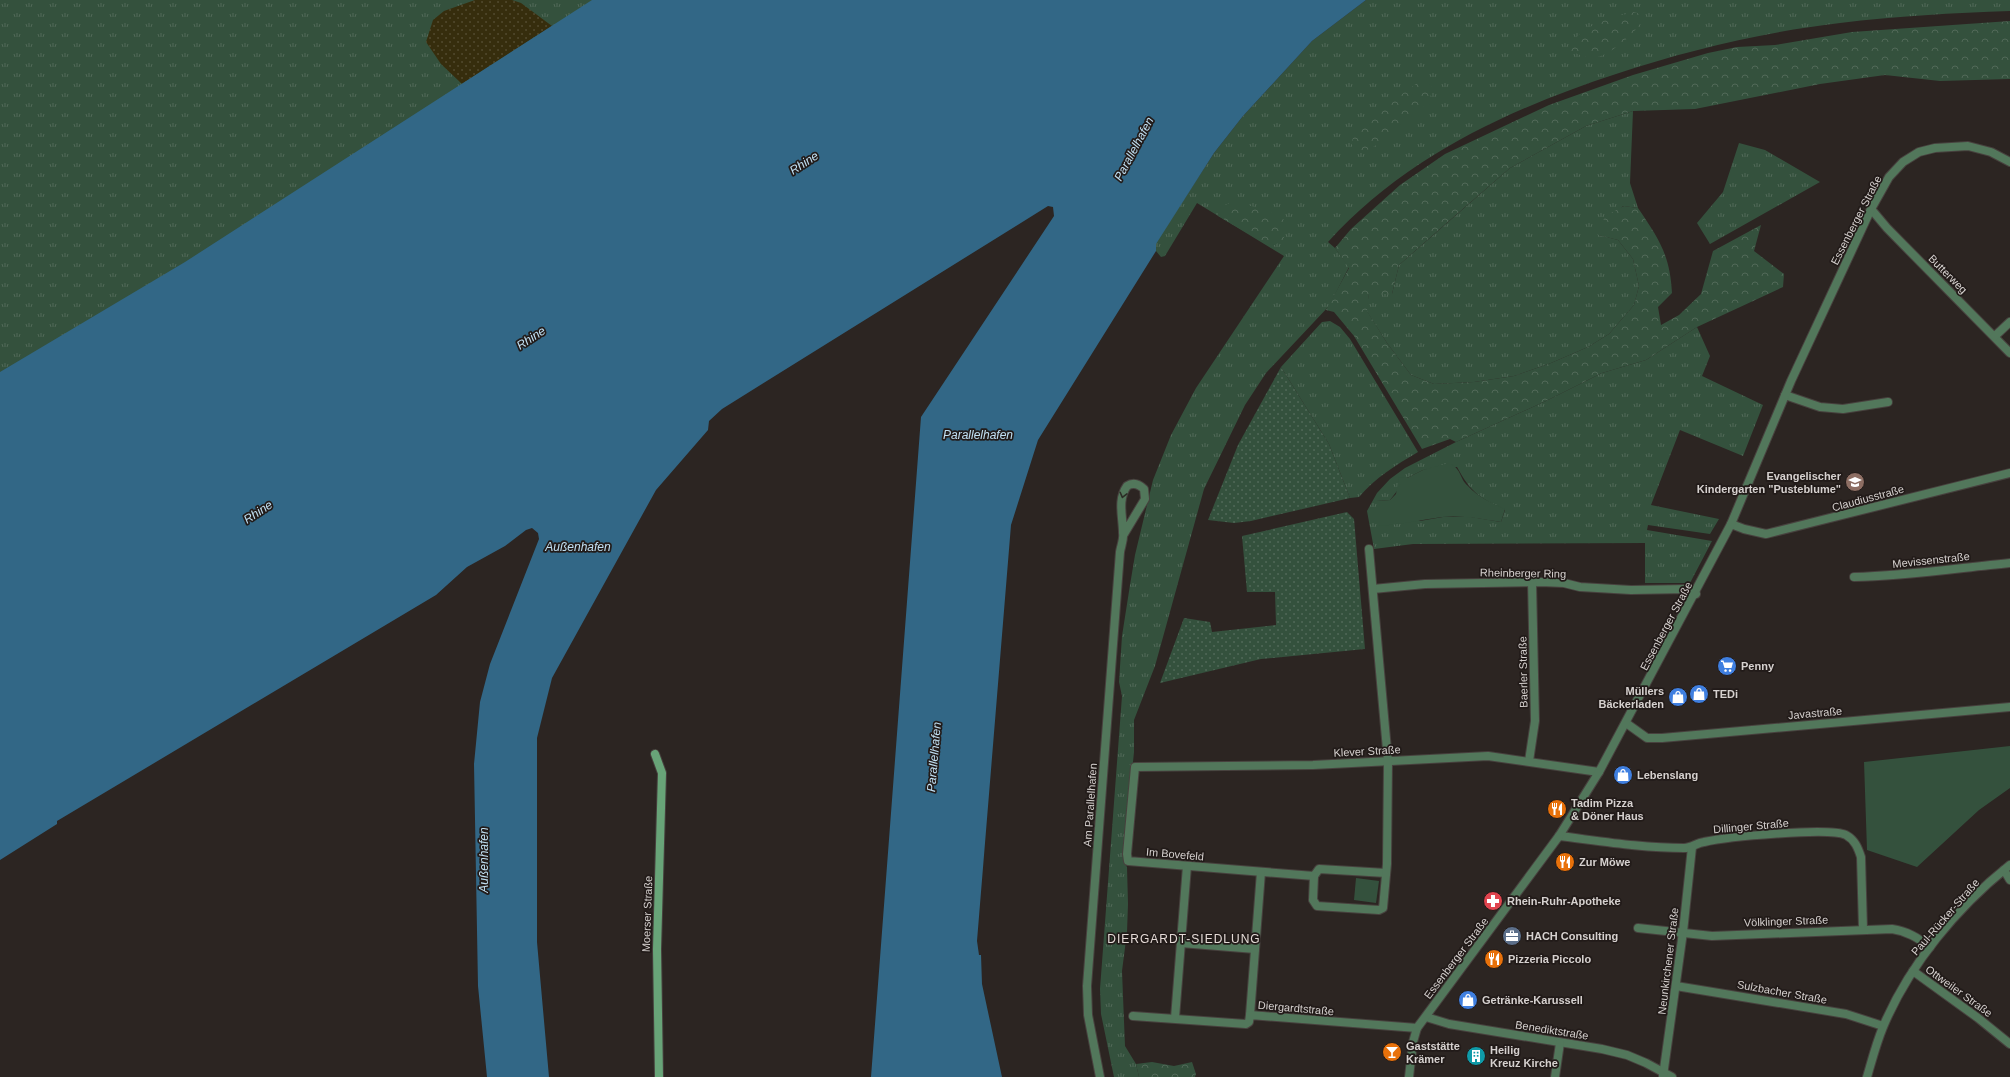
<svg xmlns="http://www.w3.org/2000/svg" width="2010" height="1077" font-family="Arial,sans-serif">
<defs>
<pattern id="grass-tufts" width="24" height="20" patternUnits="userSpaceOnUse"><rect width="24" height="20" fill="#34513d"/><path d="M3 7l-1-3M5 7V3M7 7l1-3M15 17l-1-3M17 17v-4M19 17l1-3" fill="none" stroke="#516958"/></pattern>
<pattern id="forest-crowns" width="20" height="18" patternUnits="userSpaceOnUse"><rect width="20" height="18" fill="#34513d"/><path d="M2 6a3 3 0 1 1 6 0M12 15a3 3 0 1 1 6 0" fill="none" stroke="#516958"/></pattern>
<pattern id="sand-dots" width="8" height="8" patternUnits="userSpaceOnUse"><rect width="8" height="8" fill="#362d0d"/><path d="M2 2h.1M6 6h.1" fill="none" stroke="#524a2f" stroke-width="1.8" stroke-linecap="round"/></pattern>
<pattern id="garden-dots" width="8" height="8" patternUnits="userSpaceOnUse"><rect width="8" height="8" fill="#34513d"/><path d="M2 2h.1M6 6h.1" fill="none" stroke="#516958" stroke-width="1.8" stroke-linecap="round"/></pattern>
</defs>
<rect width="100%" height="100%" fill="#2c2522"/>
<!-- grass -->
<g fill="url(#grass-tufts)" fill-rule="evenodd">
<path d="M0,0H607L0,380Z"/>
<path d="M1366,0H2010V11C1953,13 1896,16 1840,23C1764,32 1688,50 1616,74C1509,109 1405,157 1328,242L1335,248L1349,267L1329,306L1266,373L1245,405L1204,489L1155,666L1134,720V752L1123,861L1127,867L1128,904L1127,932L1122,971L1125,1046L1136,1064L1139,1077H1114L1101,1014L1100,989L1122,696L1119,682L1122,636L1130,585L1135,555L1153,480L1171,435L1196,388L1284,256L1197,203L1165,256L1161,257L1156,251L1155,244L1214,153L1243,116L1312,41Z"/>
<path d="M1633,111L1630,183L1638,208L1623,206L1599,235L1618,240L1633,259L1639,286L1634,305L1609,334L1588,347L1551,363L1514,376L1474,382L1434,384L1411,375L1387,343L1366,310L1369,294H1392L1399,265L1510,168L1586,126Z"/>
<path d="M1739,143L1765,150L1820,182L1710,244L1697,223L1723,192Z"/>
<path d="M1330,321L1340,327L1350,339L1418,452C1396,465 1375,478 1359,497L1350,498L1329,444L1281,367L1322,322Z"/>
<path d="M1697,327L1710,356L1702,376L1763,405L1743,456L1680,430L1651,505L1719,519L1710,534L1648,525L1647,530L1712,541L1690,583H1645V543L1413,544L1374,549L1367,511L1377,493L1390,479L1405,468L1456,442L1546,401L1602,373L1646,360ZM1457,467C1471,493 1479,497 1505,510L1501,522L1471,517H1443L1420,521L1377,501L1390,500L1407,478L1423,470Z"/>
</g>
<!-- forest -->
<g fill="url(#forest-crowns)">
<path d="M1634,12L1640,14L1643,18C1638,32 1612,53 1598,57C1589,59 1578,54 1570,51C1573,27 1613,17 1634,12Z"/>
<path d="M2010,21V79L1940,81L1885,75L1820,84L1695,109L1633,111L1586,126L1510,168L1449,221L1399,265L1392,294H1369L1367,311L1387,343L1411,375L1434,384L1474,382L1514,376L1551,363L1588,347L1609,334L1634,305L1639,286L1633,259L1618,240L1598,235L1605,216L1624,206L1638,208C1659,239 1670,255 1672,293L1658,307L1661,325L1679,315L1701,294L1713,251L1761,225L1754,251L1784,274L1783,287L1697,327L1646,360L1602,373L1546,401L1456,442L1450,439L1422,449L1354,336L1334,312L1326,310L1349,268L1335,248L1351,229L1400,185L1445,154L1549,105L1633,75L1708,53L1737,47L1775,45L1852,32Z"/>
<path d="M1424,80L1430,82C1432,88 1432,94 1429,100C1421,114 1373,154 1357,152L1352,146C1352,144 1352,140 1353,137C1362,120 1401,96 1417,83Z"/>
<path d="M1229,203C1242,202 1272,211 1283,219C1285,221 1287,225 1288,227L1283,240L1271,247L1218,216L1221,208Z"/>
<path d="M1152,1062L1174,1066L1192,1062L1196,1074L1195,1077H1139L1136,1064Z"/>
</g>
<!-- sand -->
<path fill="url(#sand-dots)" d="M475,0H512L521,3L552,26L462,84L441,64L426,42L433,20L444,11Z"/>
<!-- park -->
<g fill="#34513d">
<path d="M1449,463C1462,469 1459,478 1468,486C1478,497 1492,503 1505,509L1501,522C1482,519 1462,515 1442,517C1420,520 1399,525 1377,526V501L1390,500L1396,494L1399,477L1407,478L1423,470Z"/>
<path d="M2010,746V788L1979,810L1917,867L1867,850L1864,762Z"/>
<path d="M1356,878L1379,881L1376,903L1354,900Z"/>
</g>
<!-- garden -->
<g fill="url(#garden-dots)">
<path d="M1281,367L1329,444L1350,498L1251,521L1234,523L1208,520L1238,445Z"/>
<path d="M1347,512L1354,519L1365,649L1261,659L1160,683L1184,618L1210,622L1212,632L1276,625L1275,592H1247L1242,536Z"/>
</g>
<!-- water -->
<path fill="#326786" d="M592,0H1366L1312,41L1243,116L1214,153L1156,244V251L1038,440L1011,525L977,941L979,955H981L982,984L1002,1077H871L921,417L1054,216L1053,207L1048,206L722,409L709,421L708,430L656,490L552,678L537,738V942L549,1077H487L478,986L474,764L480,702L490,664L539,539L538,533L532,528L526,530L505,546L467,567L436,595L57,821V824L0,860V372L185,262Z"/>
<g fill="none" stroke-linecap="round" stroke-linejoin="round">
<defs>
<g id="street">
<path d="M1871,209L1887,228L2010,353"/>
<path d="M1995,336L2010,322"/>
<path d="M1785,395L1820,407L1843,409L1888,402"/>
<path d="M1731,524L1744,529L1766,534L2010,473"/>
<path d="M1854,577C1906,576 1958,568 2010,563"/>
<path d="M1373,589L1425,584L1541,582L1564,583L1580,587L1631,590L1688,589L1696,594"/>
<path d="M1626,723L1647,738H1662L2010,707"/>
<path d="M1529,761L1535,721L1532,582"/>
<path d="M1559,836C1600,841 1642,848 1684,848C1691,848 1697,843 1704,842C1726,837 1829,827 1846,835C1855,840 1858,848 1861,857L1863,929"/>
<path d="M2004,870L2010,880"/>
<path d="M1386,873L1319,869L1314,876L1128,861L1127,854L1135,767L1313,765L1488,756L1599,772"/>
<path d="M1314,876L1313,900L1317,906L1379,910L1383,908L1387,864L1388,761L1369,549"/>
<path d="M1638,928L1712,936L1892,929C1907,931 1918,938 1930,947"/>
<path d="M1181,943L1255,949"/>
<path d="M1913,971L1978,1018L2010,1044"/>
<path d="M1676,986L1846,1014L1883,1026"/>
<path d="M1250,1015L1261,872"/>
<path d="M1133,1016L1246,1024L1249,1022L1250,1015L1417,1028"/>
<path d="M1426,1017L1449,1024L1602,1049L1627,1055L1646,1063L1672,1077"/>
<path d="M1175,1018L1187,866"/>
<path d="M1663,1076L1683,932L1692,847"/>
<path d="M1100,1077L1088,1015L1087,986L1120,552C1121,546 1124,539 1123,533C1123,517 1117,500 1127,486C1133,482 1139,484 1144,489L1145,499L1124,534"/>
<path d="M1409,1077L1413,1042L1417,1028L1559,836L1599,772L1731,524L1791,381L1871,209L1889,177L1903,162L1919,152L1935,148L1968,146L1991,152L2010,162"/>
<path d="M1555,1077L1560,1043"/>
<path d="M1867,1077C1872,1060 1876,1044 1883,1027C1909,965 1957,907 2010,865"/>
</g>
<path id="secondary" d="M655,754L662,773L657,949L659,1077"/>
</defs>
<!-- street casing -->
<use href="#street" stroke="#47413e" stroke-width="10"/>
<!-- secondary casing -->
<use href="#secondary" stroke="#47413e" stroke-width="10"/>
<!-- street -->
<use href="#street" stroke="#52775b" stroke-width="8"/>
<!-- secondary -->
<use href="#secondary" stroke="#68a478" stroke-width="8"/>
</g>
<!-- one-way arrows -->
<defs><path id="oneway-chevron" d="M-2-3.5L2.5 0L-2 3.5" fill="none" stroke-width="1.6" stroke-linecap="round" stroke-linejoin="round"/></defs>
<use stroke="#2c2d26" href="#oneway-chevron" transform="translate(1123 495) rotate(104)"/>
<!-- icons -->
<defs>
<symbol id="school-disc" viewBox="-11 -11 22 22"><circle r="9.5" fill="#8d6e63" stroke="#221b19"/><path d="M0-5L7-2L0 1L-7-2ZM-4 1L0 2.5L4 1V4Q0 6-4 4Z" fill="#fff"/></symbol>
<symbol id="supermarket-disc" viewBox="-11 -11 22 22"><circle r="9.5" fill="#3f7fe0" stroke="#221b19"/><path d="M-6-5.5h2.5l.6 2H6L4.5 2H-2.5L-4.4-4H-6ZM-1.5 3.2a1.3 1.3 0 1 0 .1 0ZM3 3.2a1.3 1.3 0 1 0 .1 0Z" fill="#fff"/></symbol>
<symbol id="shop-disc" viewBox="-11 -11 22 22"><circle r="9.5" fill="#3f7fe0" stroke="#221b19"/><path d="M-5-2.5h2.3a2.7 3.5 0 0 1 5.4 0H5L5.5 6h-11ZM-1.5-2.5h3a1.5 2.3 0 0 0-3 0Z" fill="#fff"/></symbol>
<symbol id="restaurant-disc" viewBox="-11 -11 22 22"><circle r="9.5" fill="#e8710a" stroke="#221b19"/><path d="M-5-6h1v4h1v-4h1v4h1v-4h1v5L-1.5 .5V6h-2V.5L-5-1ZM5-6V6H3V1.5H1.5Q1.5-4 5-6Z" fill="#fff"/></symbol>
<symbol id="pharmacy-disc" viewBox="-11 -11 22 22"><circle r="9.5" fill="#e0444e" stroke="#221b19"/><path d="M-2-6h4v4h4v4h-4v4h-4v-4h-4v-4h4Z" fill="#fff"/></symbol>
<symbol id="office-disc" viewBox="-11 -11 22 22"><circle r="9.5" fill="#5c6f8a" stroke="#221b19"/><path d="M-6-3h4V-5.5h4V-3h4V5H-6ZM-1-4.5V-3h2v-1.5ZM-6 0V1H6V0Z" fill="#fff"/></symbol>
<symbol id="bar-disc" viewBox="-11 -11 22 22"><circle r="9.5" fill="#e8710a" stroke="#221b19"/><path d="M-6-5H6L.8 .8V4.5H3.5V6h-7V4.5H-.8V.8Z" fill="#fff"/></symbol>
<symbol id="building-disc" viewBox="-11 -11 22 22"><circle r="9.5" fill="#0f9aa8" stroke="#221b19"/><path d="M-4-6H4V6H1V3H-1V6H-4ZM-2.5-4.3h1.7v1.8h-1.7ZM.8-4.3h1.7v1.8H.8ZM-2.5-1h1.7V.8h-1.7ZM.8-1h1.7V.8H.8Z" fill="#fff"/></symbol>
</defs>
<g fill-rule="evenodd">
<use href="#school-disc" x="1844" y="471" width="22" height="22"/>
<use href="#supermarket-disc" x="1716" y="655" width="22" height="22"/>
<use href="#shop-disc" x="1688" y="683" width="22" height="22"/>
<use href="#shop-disc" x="1667" y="686" width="22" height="22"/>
<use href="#shop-disc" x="1612" y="764" width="22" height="22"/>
<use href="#restaurant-disc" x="1546" y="798" width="22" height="22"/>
<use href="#restaurant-disc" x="1554" y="851" width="22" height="22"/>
<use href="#pharmacy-disc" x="1482" y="890" width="22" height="22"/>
<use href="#office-disc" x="1501" y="925" width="22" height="22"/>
<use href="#restaurant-disc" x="1483" y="948" width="22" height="22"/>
<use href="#shop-disc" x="1457" y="989" width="22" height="22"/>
<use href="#bar-disc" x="1381" y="1041" width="22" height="22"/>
<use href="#building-disc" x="1465" y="1045" width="22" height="22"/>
</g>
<g text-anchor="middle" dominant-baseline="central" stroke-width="3.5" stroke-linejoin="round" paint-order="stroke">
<!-- street labels -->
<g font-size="11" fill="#d6d1cf" stroke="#221b19">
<text transform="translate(1856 220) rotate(-63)">Essenberger Straße</text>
<text transform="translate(1948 274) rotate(45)">Butterweg</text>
<text transform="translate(1868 498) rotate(-15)">Claudiusstraße</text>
<text transform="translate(1931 560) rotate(-6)">Mevissenstraße</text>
<text transform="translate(1523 573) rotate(1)">Rheinberger Ring</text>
<text transform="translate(1666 626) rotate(-62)">Essenberger Straße</text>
<text transform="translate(1523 672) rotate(-91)">Baerler Straße</text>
<text transform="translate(1815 713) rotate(-5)">Javastraße</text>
<text transform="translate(1367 751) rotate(-3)">Klever Straße</text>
<text transform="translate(1090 805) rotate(-86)">Am Parallelhafen</text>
<text transform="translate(1751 826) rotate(-5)">Dillinger Straße</text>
<text transform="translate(1175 854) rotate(5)">Im Bovefeld</text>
<text transform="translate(647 914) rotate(-88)">Moerser Straße</text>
<text transform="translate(1945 917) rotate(-49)">Paul-Rücker-Straße</text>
<text transform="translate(1786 921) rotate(-2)">Völklinger Straße</text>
<text transform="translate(1456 958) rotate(-53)">Essenberger Straße</text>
<text transform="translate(1668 961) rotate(-83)">Neunkirchener Straße</text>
<text transform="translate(1959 991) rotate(36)">Ottweiler Straße</text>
<text transform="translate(1782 992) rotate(10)">Sulzbacher Straße</text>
<text transform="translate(1296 1008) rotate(5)">Diergardtstraße</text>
<text transform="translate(1552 1030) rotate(9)">Benediktstraße</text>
</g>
<!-- poi labels -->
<g font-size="11" font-weight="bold" fill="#d6d1cf" stroke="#221b19" text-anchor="start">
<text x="1841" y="476" text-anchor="end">Evangelischer<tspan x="1841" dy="13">Kindergarten "Pusteblume"</tspan></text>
<text x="1741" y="666">Penny</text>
<text x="1664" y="691" text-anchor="end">Müllers<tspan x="1664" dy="13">Bäckerladen</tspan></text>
<text x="1713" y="694">TEDi</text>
<text x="1637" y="775">Lebenslang</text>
<text x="1571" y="803">Tadim Pizza<tspan x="1571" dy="13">&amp; Döner Haus</tspan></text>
<text x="1579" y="862">Zur Möwe</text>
<text x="1507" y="901">Rhein-Ruhr-Apotheke</text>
<text x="1526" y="936">HACH Consulting</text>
<text x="1508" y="959">Pizzeria Piccolo</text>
<text x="1482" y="1000">Getränke-Karussell</text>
<text x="1406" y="1046">Gaststätte<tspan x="1406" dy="13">Krämer</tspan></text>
<text x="1490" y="1050">Heilig<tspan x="1490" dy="13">Kreuz Kirche</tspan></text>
</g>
<!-- water labels -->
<g font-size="12" font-style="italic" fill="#c1e0f3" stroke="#221b19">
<text transform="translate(1134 149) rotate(-62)">Parallelhafen</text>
<text transform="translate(804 163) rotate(-33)">Rhine</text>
<text transform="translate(531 338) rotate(-33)">Rhine</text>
<text x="978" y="435">Parallelhafen</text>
<text transform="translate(258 512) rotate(-33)">Rhine</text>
<text x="578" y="547">Außenhafen</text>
<text transform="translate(934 757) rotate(-85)">Parallelhafen</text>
<text transform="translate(484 860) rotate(-90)">Außenhafen</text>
</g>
<!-- neighbourhood labels -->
<g font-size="12" letter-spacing="1" fill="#e4dad6" stroke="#221b19">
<text x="1184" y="939">DIERGARDT-SIEDLUNG</text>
</g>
</g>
</svg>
